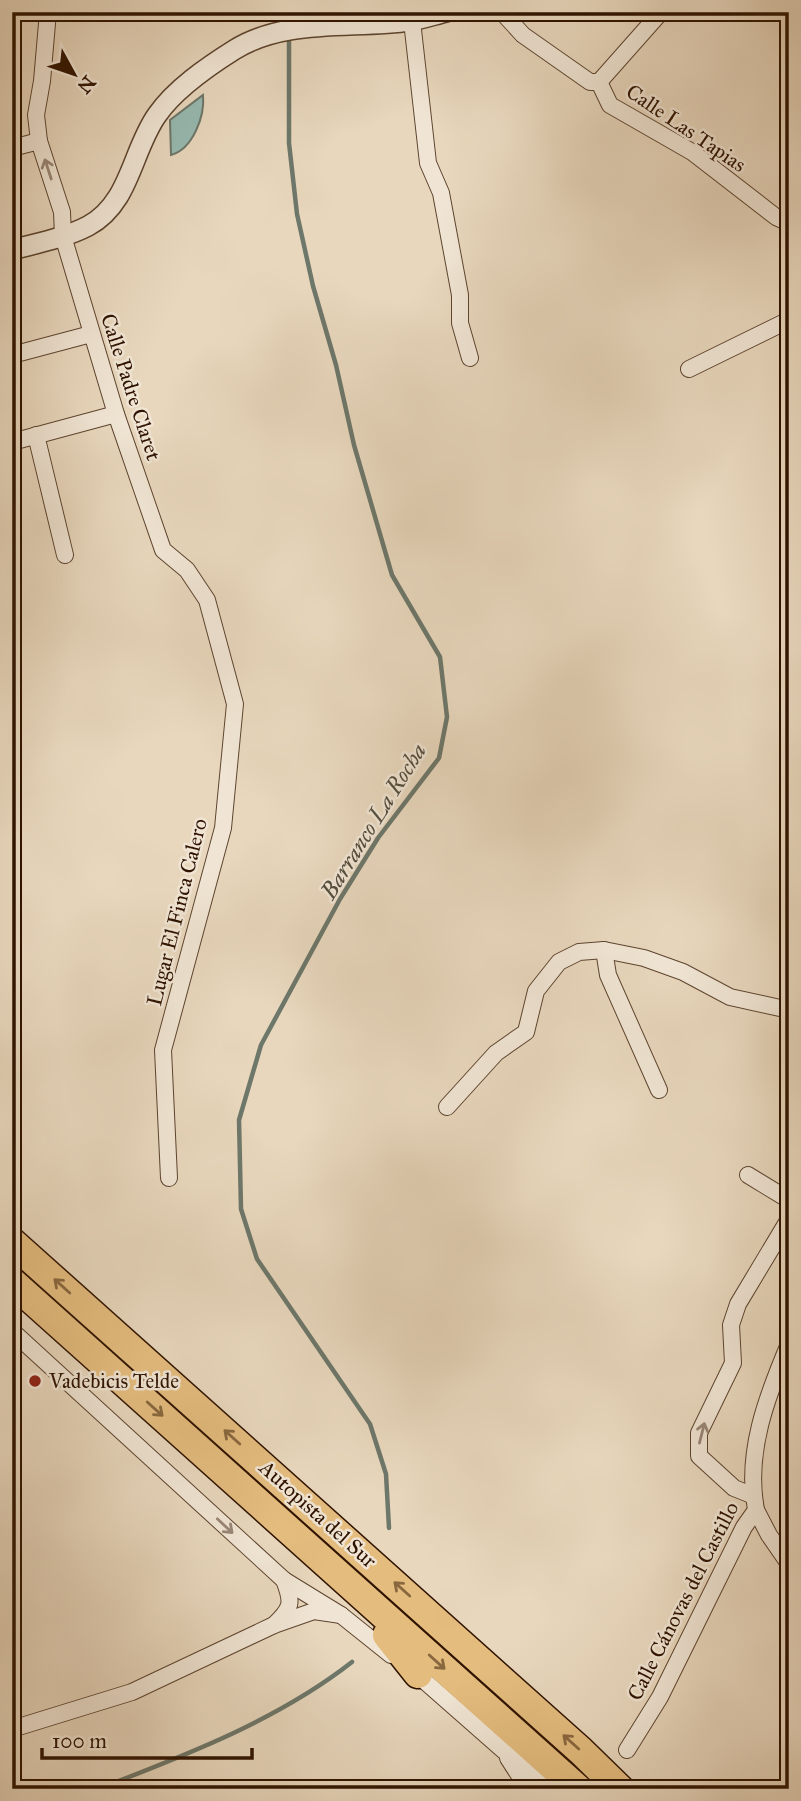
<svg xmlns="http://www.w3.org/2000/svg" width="801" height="1801" font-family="'IM FELL Great Primer',serif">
<rect width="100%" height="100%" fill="#e8d7bd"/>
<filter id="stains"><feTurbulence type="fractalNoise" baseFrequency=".00286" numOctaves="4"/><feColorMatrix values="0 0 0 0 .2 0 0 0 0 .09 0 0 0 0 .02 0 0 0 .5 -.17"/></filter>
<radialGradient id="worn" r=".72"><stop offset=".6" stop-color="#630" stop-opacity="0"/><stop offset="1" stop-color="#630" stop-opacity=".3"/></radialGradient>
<!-- water -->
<path fill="#97bab1" stroke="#6d776a" stroke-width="2" d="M203,95C205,116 193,149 171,155L170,120Z"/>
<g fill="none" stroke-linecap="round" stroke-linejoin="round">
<!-- stream -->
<g stroke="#6d776a" stroke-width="4.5">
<path d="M289,12V25"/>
<path d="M289,34V143L297,214L313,286L336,365L354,445L392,575L440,657L447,717L439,758L378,838L340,899L261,1045L239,1120L241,1209L257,1259L370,1424L386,1474L389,1528"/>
<path d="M98,1789C186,1755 278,1720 352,1662"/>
</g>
<defs>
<g id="minor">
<path d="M48,12L42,81L36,115L39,141L62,212L63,236L116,414L163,550L187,570L207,600L235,704L223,828L163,1050L169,1178"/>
<path d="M502,12L523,35L590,82H599L610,105L692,152L776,217L789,223"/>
<path d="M412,21L428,163L441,193L460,295V323L470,358"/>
<path d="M599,82L661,12"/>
<path d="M12,148L39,141"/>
<path d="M12,355L91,334"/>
<path d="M689,369L789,320"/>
<path d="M36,435L65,555"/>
<path d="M12,442L116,414"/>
<path d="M604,950L608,975L659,1090"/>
<path d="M447,1107L496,1053L526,1032L536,991L559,962L579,952L604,950L644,958L683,972L730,997L789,1010"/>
<path d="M748,1175L789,1200"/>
<path d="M12,1331L284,1580C293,1603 292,1608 274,1625"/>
<path d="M754,1496L734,1488L699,1456V1433L733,1363L731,1325L738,1304L789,1219"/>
<path d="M756,1510L769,1535L789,1564"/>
<path d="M284,1580L341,1615L391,1655"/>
<path d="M412,1670L503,1750L551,1789"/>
<path d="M12,1729L132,1692L274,1625L314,1611L341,1615"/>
<path d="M627,1750L660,1697L744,1527L756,1510C745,1453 767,1396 789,1344"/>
<path d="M508,1758L528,1789"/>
</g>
<path id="tertiary" d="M12,250C37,243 65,238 88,226C130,204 132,150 157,115C175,89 207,67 234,50C285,18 352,29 410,21C422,19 434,15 446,12"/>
<g id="motorway">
<path d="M12,1242L581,1751L620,1789"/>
<path d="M12,1282L578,1789"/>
<path d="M387,1635L418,1674"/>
</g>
</defs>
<!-- minor casing -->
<use href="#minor" stroke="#5d442f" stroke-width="18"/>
<!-- tertiary casing -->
<use href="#tertiary" stroke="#5d442f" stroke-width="22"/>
<!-- motorway casing -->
<use href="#motorway" stroke="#2f1300" stroke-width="31"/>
<!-- minor -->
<use href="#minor" stroke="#f0e5d4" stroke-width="16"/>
<!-- tertiary -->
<use href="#tertiary" stroke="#f0e5d4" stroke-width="19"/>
<!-- motorway -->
<use href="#motorway" stroke="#e4bc7e" stroke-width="28"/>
</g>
<!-- one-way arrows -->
<defs><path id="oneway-shaft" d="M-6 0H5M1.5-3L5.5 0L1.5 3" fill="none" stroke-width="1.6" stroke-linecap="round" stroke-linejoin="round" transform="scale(1.75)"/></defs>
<g stroke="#998675">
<use href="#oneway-shaft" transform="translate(48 169) rotate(-108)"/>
<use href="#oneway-shaft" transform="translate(702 1433) rotate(-76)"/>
<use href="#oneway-shaft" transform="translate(225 1526) rotate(43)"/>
</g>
<g stroke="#8a683f">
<use href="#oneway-shaft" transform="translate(62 1286) rotate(-138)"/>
<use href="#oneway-shaft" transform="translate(155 1409) rotate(42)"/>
<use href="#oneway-shaft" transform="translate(232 1437) rotate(-138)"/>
<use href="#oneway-shaft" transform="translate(402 1589) rotate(-138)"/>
<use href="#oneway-shaft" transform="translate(437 1662) rotate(42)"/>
<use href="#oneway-shaft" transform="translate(571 1742) rotate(-138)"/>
</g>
<!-- markers -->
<circle fill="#8f2418" stroke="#f0e5d4" stroke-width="2.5" cx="35" cy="1381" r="7"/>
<g text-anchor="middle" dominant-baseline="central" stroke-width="5" stroke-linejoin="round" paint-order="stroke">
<!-- street labels -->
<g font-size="21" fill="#2f1300" stroke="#f0e5d4">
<text transform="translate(686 128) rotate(34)">Calle Las Tapias</text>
<text transform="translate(131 387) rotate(72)">Calle Padre Claret</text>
<text transform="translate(177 912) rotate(-76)">Lugar El Finca Calero</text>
<text transform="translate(318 1514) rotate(42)">Autopista del Sur</text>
<text transform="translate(683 1601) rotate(-63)">Calle Cánovas del Castillo</text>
</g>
<!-- poi labels -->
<g font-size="21" fill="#2f1300" stroke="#f0e5d4" text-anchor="start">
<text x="49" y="1381">Vadebicis Telde</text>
</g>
<!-- water labels -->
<g font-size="23" font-style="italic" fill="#534d3e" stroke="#f0e5d4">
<text transform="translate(373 821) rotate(-58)">Barranco La Rocha</text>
</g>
</g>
<!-- margin -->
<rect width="801" height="1801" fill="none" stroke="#e8d7bd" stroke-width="42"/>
<rect x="14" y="14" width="773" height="1773" fill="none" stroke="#2f1300" stroke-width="3.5"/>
<rect x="21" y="21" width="759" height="1759" fill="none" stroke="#2f1300" stroke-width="2"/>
<!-- north arrow -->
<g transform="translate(74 74) rotate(130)" stroke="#f0e5d4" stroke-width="5" paint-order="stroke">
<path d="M0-5L12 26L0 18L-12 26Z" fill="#2f1300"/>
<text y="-10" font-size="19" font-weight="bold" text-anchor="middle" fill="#2f1300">N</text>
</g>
<!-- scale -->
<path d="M42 1748v10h210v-10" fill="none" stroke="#2f1300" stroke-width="3.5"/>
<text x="52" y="1748" font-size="21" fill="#2f1300" stroke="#f0e5d4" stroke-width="5" paint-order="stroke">100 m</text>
<rect width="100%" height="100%" filter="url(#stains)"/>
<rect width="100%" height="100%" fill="url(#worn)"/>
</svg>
